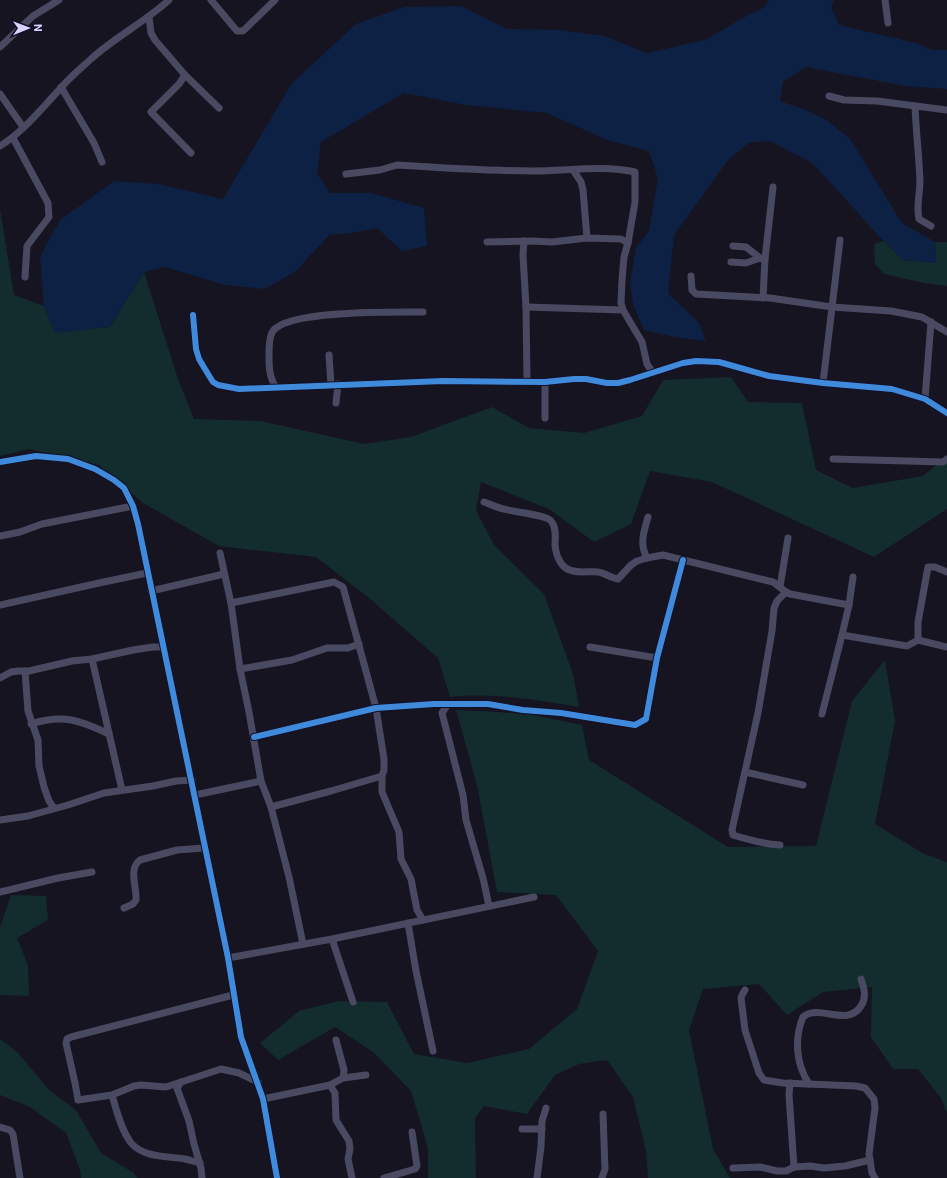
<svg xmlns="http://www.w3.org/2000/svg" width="947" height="1178" font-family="Roboto,sans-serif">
<rect width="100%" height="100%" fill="#161421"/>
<!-- green -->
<g fill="#132c2d">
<path d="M0,209L14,295L44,306L55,332L110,327L144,272L178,379L194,419L261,421L364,444L411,437L492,407L529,428L584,433L642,416L663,380L731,377L748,402L802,403L816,470L853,488L923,476L947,456V509L874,557L712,482L650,471L631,524L594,542L549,509L481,482L476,510L494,545L544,594L573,674L579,707C536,700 494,692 450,697L438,658L369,598L316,557L219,546L143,503L99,465L29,449L0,456Z"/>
<path d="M884,241L903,260L936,263L935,242H947V286L924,283L884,274L875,264L874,244Z"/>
<path d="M885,660L895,721L875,824L924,854L947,862V1113L941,1098L918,1069H893L871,1037L872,987L823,992L787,1015L759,984L703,989L689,1030L713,1149L730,1178H648L646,1151L633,1097L607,1060L579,1064L555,1075L527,1114L484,1106L475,1118L476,1178H428V1148L411,1091L373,1052L335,1027L278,1060L260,1043L299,1011L339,1001L387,1002L414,1054L467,1063L529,1049L577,1009L598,951L556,895L497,892L477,785L456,710L498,712L533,715L582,725L589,760L728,847L816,846L852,701Z"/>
<path d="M11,895L46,896L48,920L17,938L28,965L29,996L0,995V927Z"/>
<path d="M0,1039L17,1052L49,1090L76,1110L101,1153L134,1173L137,1178H81L80,1170L66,1133L30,1107L0,1095Z"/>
</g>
<!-- water -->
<path fill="#0d2144" d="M769,0H834L831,8L839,25L916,43L932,50H947V89L905,86L806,67L783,82L780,101L806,110L827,120L850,139L902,223L935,242L936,263L903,260L874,231L843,196L812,163L770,141L748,143L728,160L674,235L668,293L699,323L706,341L674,337L644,330L633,304L630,282L636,248L649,231L658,179L649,151L607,140L547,113L466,105L404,93L321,142L317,173L330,193H371L424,208L427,246L402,251L377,228L351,233L329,235L296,271L265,289L225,285L165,267L144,272L110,327L55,333L44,306L40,257L60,220L114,181L158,184L223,199L292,83L356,24L404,7L461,6L507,29L560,30L604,36L647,53L705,40L739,20L765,7Z"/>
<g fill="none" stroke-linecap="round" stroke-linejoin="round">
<!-- minor -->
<g stroke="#4a4962" stroke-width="7">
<path d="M211,0L237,31H243L275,0"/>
<path d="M885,0L888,23"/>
<path d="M149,17L151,33L155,40L185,75L179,84L151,112L191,153"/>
<path d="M0,47L33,16L59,0"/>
<path d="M185,75L219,108"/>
<path d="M61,87L94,143L102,162"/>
<path d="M0,94L23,127"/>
<path d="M829,96L844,100L877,101L947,110"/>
<path d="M915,106C916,131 919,156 920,181C920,194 916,206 919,219L931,226"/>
<path d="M13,138L48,203L49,217L27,246L25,277"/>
<path d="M0,146C23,132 41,109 60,89C69,78 80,69 91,59C115,37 145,22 169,0"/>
<path d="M573,170L581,182L583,190L587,238"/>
<path d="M346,174L380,170L397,165C443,168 489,171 534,171C568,171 602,165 635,172V202L628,243L624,257L622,280L621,303L623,310L642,342L647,364L653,373"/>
<path d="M524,241L523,255L526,307L527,381"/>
<path d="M487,242L531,241L552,242L587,238L621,239L628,243"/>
<path d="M733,246L746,247L760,258"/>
<path d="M731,262L746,263L760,258L765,259"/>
<path d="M691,276L692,290L696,294L770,298L832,307L891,311L922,317L947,332"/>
<path d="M763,298L765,259L773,187"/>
<path d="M526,307L623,310"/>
<path d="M193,315L196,349L199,359L208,374L213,382L218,385L239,389L443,381L545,382L574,379H586L607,383H618L630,380L683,363L696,361L719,362L769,376L823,383L892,389L925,399L947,413"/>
<path d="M329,355L331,385"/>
<path d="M823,383L840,240"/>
<path d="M276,387C269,377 269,367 269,355C269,349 269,336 273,331C288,310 396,312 423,312"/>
<path d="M925,399L931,322"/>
<path d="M336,403L338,384"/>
<path d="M545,418V382"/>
<path d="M833,459L943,462L947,459"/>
<path d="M0,462L36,456L68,459L95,469L114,480L124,488L133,506L138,524L228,958L241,1037L263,1099L277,1178"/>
<path d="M484,502C490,504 497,508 504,509C513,512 547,515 551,521C557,528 555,538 555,545C556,556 561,569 573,571C581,573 589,571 598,572C605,573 611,578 618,579L631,565L637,561L647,558L663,555L773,582L786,592L790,594L849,605"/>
<path d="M0,536L20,532L42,524L133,506"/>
<path d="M220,553L231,603L240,669L249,712L261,781L271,807L289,877L303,944"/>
<path d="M647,558C639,544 644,531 648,517"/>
<path d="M853,577L849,605L842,635L907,646L918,640L947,647"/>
<path d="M780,587L788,538"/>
<path d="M151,591L224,574"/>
<path d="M231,603L334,582L343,587L376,708L384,759V770L382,776L331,791L271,807"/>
<path d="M0,605L99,583L147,573"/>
<path d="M918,640V622L928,567H935L947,572"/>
<path d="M590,647L657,658"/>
<path d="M92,659L122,790"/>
<path d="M240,669L292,660L327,648H348L359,644"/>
<path d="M25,671L28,711L38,740L39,766L44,787L49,801L54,808"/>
<path d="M0,678L11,672L18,671H29L72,661L92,659L133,650L153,647H163"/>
<path d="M448,704L442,713L463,795L466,820L483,878L489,906"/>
<path d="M822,714L842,635"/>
<path d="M31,724C63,714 80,720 109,734"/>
<path d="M254,737L376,708L434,704H488L523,710L561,713L635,725L646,719L657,658L683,560"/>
<path d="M745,772L803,785"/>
<path d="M382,776V792L399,832L401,859L411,879L417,910L423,920"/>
<path d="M195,795L261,781"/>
<path d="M0,820L28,816L68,805L104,793L153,786L176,781L192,780"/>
<path d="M780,845C763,844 749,840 733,835L732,830L758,713L772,631L774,608L777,601L786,592"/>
<path d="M0,892L58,878L92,872"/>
<path d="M124,908L133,904L136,900C137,887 128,869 140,860L177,850L204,848"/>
<path d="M408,923L416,971L433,1051"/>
<path d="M332,939L353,1002"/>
<path d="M228,958L332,939L534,897"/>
<path d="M745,990L742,995L741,998L745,1030L759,1073L764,1080L783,1083L856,1086L865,1088L874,1099L875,1108L869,1154L872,1173L875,1178"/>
<path d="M233,995L71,1037L67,1039L66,1043L75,1083L78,1100L112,1095L134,1086L141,1085L166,1087L221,1069L239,1073L258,1082"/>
<path d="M336,1040L344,1070L343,1078"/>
<path d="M181,1082L177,1088L189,1121L194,1144L201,1168L202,1178"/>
<path d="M790,1083L789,1095L794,1167"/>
<path d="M809,1084C796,1064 794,1039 803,1017C819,1003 847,1028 861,1006C867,997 864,988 861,979"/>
<path d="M330,1085L335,1093L336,1120L349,1141L350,1149L348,1159L352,1178"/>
<path d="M112,1095C116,1109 122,1133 132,1144C145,1158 168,1156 185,1159C190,1160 195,1162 200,1163"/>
<path d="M263,1099L330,1085L343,1078L366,1075"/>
<path d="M0,1127L10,1130L13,1134L20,1178"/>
<path d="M522,1129H542"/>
<path d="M733,1168L760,1167L777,1171H786L794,1167L810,1166L824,1168L845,1166L870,1160"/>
<path d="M384,1178L415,1169L417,1166L412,1132"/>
<path d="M537,1178L541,1147L542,1121L546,1108"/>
<path d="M602,1178L605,1169L603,1114"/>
</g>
<defs>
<g id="cycleway">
<path d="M193,315L196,349L199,359L208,374L213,382L218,385L239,389L443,381L545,382L574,379H586L607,383H618L630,380L683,363L696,361L719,362L769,376L823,383L892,389L925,399L947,413"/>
<path d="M0,462L36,456L68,459L95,469L114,480L124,488L133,506L138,524L228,958L241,1037L263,1099L277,1178"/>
<path d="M254,737L376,708L434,704H488L523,710L561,713L635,725L646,719L657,658L683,560"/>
</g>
</defs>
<!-- cycleway casing -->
<use href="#cycleway" stroke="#130f26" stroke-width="8"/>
<!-- cycleway -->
<use href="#cycleway" stroke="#408adc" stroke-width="6"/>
</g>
<!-- north arrow -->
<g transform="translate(28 28) rotate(89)" stroke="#130f26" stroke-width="3" paint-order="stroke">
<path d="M0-3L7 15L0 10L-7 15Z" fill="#d9d4ff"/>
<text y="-6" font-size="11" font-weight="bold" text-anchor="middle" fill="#d9d4ff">N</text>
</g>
</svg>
